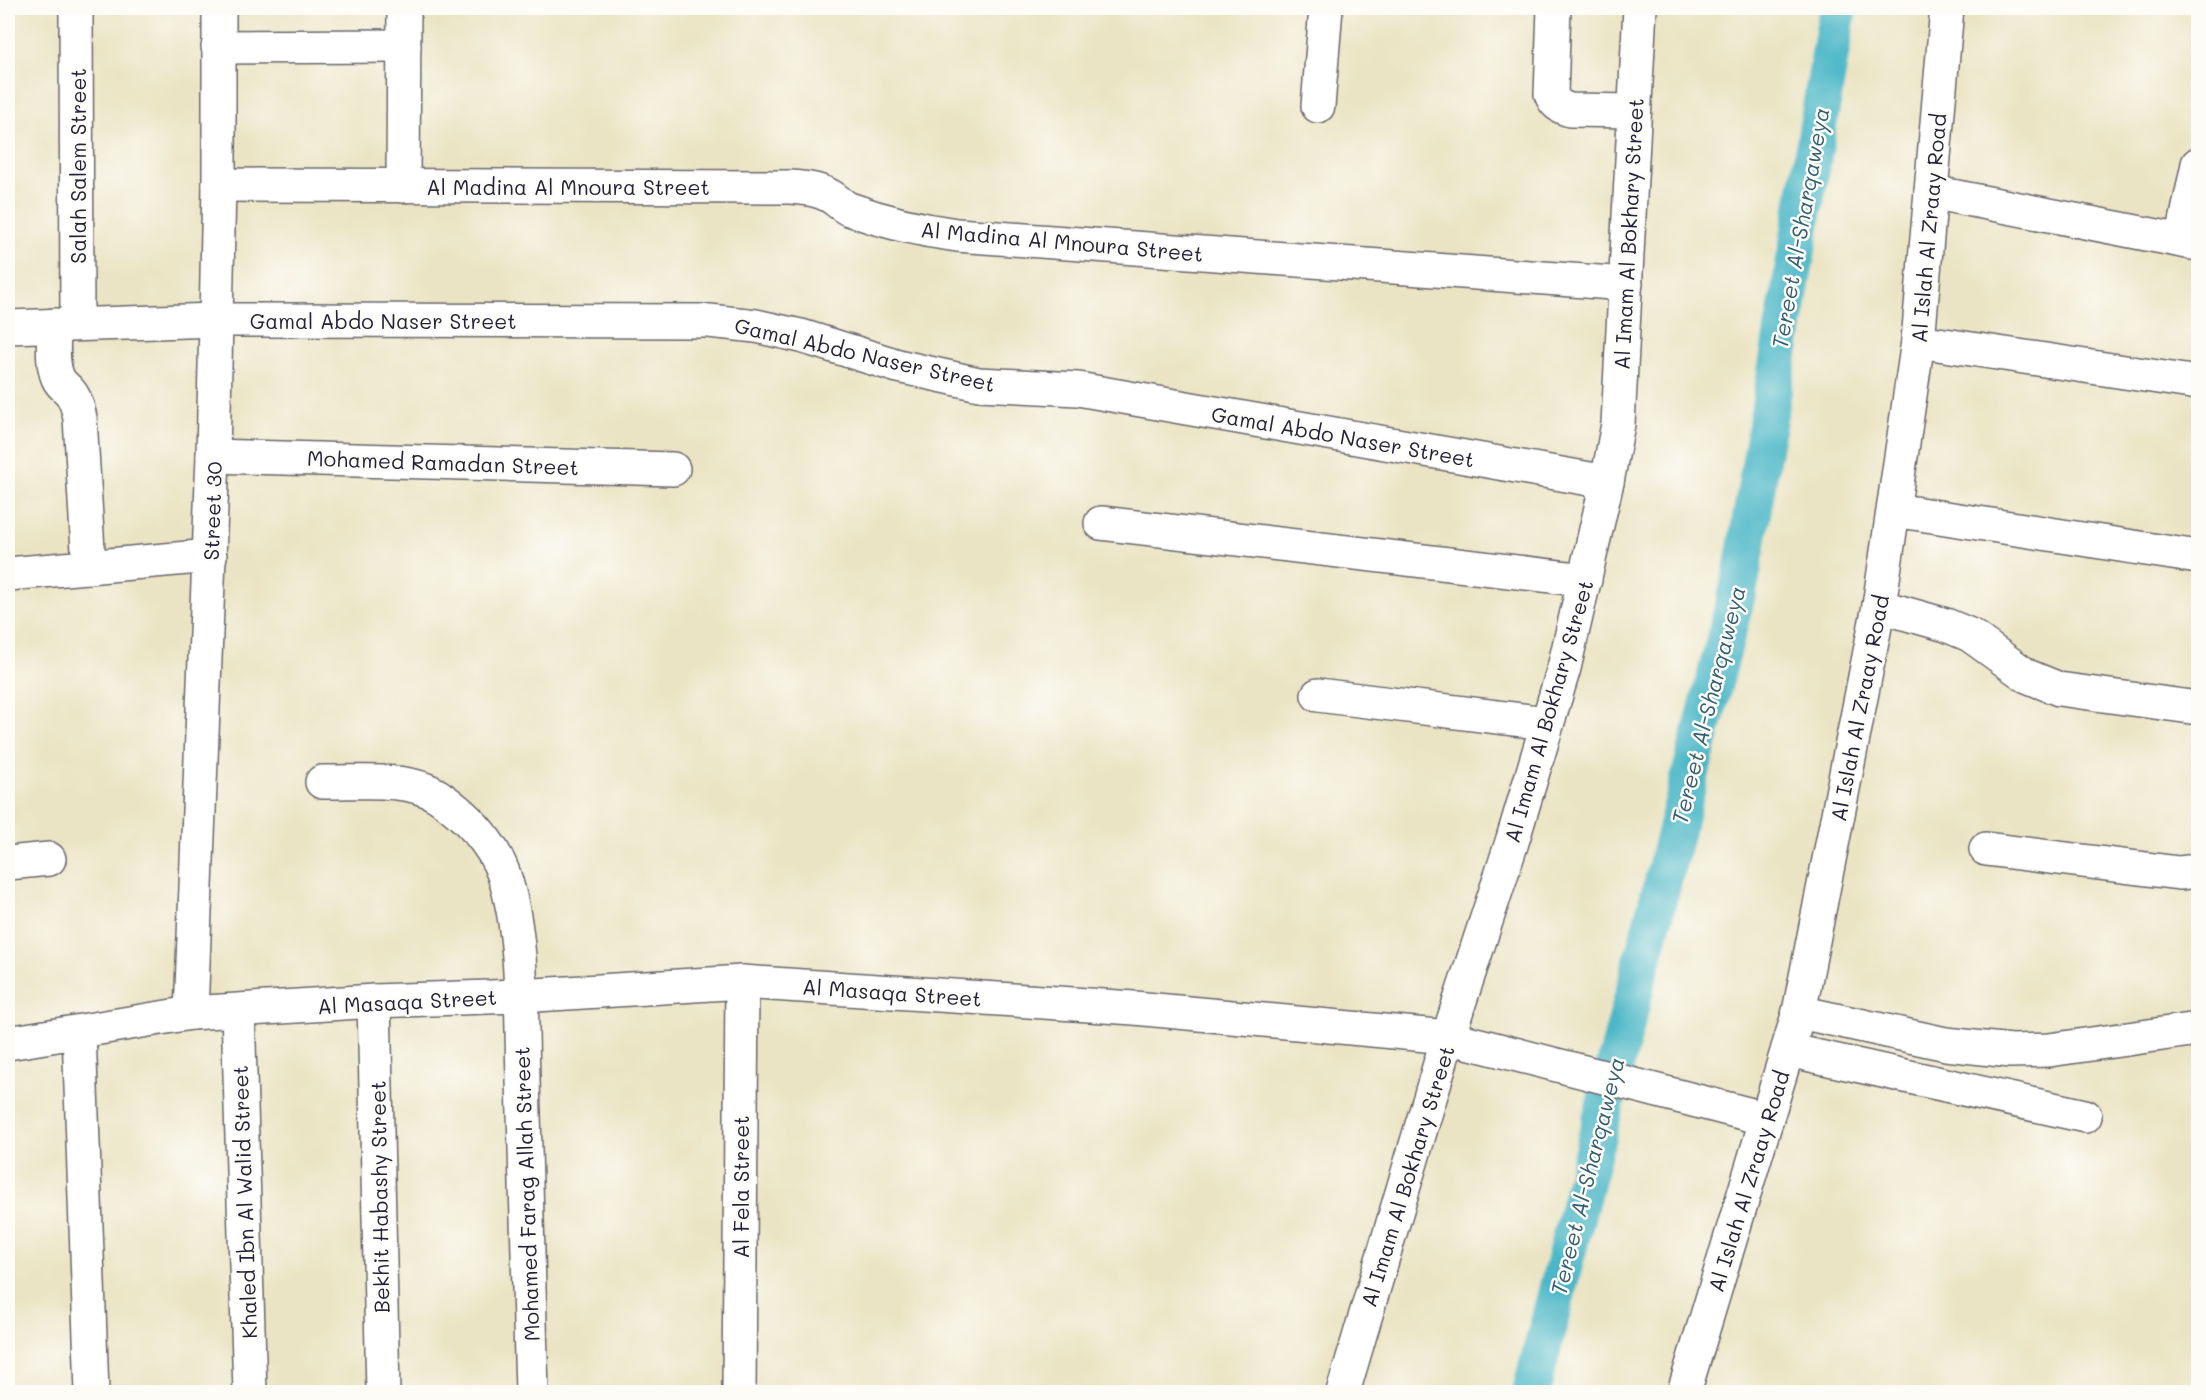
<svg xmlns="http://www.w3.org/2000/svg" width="2206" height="1400" font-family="Mali,sans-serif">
<rect width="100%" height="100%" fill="#fdfcf7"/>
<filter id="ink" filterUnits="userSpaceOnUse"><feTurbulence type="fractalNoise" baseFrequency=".0167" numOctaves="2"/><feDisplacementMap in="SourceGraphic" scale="12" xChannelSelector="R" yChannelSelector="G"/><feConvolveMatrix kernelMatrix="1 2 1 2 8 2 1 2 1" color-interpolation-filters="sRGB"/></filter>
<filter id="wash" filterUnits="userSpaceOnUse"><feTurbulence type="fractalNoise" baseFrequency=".008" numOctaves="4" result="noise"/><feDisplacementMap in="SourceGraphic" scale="24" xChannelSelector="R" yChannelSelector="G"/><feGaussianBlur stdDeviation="1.35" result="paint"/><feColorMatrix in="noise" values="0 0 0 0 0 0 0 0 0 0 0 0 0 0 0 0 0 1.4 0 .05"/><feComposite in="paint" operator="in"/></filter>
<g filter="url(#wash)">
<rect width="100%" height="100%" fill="#ebe4c4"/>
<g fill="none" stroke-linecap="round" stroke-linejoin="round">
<!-- canal -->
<path stroke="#4bb7c7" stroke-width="38" d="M1531,1392L1741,578L1838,8"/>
</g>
</g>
<g filter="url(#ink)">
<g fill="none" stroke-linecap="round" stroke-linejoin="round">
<defs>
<g id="minor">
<path d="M76,8L77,324"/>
<path d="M1554,8L1551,94C1555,104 1560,107 1570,110L1634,111"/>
<path d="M218,47L404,46"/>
<path d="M1318,106L1326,8"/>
<path d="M219,185L790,187C804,188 818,189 830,196C837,200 842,206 849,209C885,222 919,230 957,235L1626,284"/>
<path d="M403,186L404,8"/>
<path d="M1931,192L2198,244"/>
<path d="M2182,241L2198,164"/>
<path d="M54,325C54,342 51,362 58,378C61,385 65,386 70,392C76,399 78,409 80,418L89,567"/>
<path d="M8,327L215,320L709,321L756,326L801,336L898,366L979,384L1078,389L1607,482"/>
<path d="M1918,341L2198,383"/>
<path d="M213,456L673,469"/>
<path d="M1894,510L2198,557"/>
<path d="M1101,523L1585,580"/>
<path d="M8,574L210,556"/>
<path d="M1879,606L1946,625L1970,635L2027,676L2059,689L2198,708"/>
<path d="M1318,695L1546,723"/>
<path d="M322,782C358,783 408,776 438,796C466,815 493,843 504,875C524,934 521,1016 523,1079C526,1183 529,1288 532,1392"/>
<path d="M1986,849L2179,873L2198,871"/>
<path d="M8,863L49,859"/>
<path d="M374,1001L383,1392"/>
<path d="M238,1011L250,1392"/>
<path d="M1799,1012L1946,1044L2011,1051L2049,1050L2198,1029"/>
<path d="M191,1013L213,456L219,185V8"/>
<path d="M79,1032L92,1392"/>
<path d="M8,1043L191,1013L374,1001L520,996L742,982L1134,1008L1448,1037L1767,1119"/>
<path d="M1788,1050L2085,1116"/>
<path d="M739,1392L742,982"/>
<path d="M1343,1392L1448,1037L1512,842L1564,668L1607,482L1618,424L1640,8"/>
<path d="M1684,1392L1799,1012L1879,606L1918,341L1947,8"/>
</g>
</defs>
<!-- minor casing -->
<use href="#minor" stroke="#68666b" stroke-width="36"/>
<!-- minor -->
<use href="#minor" stroke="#fff" stroke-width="33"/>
</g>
</g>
<g text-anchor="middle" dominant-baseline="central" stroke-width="5" stroke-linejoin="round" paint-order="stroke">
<!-- street labels -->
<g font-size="21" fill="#22223b" stroke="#fdfcf7">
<text transform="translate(77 166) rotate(-90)">Salah Salem Street</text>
<text x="568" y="186">Al Madina Al Mnoura Street</text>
<text transform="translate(1928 228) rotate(-85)">Al Islah Al Zraay Road</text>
<text transform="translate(1628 234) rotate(-87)">Al Imam Al Bokhary Street</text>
<text transform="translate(1062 241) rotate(5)">Al Madina Al Mnoura Street</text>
<text x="383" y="320">Gamal Abdo Naser Street</text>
<text transform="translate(865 354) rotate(13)">Gamal Abdo Naser Street</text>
<text transform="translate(1343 436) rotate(10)">Gamal Abdo Naser Street</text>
<text transform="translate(443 462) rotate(2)">Mohamed Ramadan Street</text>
<text transform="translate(212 511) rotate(-88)">Street 30</text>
<text transform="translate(1859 708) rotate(-79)">Al Islah Al Zraay Road</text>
<text transform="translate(1548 711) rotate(-74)">Al Imam Al Bokhary Street</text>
<text transform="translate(892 992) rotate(4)">Al Masaqa Street</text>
<text transform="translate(407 1001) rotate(-3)">Al Masaqa Street</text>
<text transform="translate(1407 1176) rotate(-73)">Al Imam Al Bokhary Street</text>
<text transform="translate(1748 1181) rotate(-73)">Al Islah Al Zraay Road</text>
<text transform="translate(740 1187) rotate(-90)">Al Fela Street</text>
<text transform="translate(526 1194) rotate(-92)">Mohamed Farag Allah Street</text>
<text transform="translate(379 1197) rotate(-91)">Bekhit Habashy Street</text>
<text transform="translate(244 1202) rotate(-92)">Khaled Ibn Al Walid Street</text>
</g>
<!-- water labels -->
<g font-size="22" font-style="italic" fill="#325e73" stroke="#fdfcf7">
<text transform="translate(1800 228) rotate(-80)">Tereet Al-Sharqaweya</text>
<text transform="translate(1708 705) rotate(-76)">Tereet Al-Sharqaweya</text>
<text transform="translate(1587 1176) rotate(-76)">Tereet Al-Sharqaweya</text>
</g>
</g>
<!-- margin -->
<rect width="2206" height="1400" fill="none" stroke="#fdfcf7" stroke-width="30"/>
</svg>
